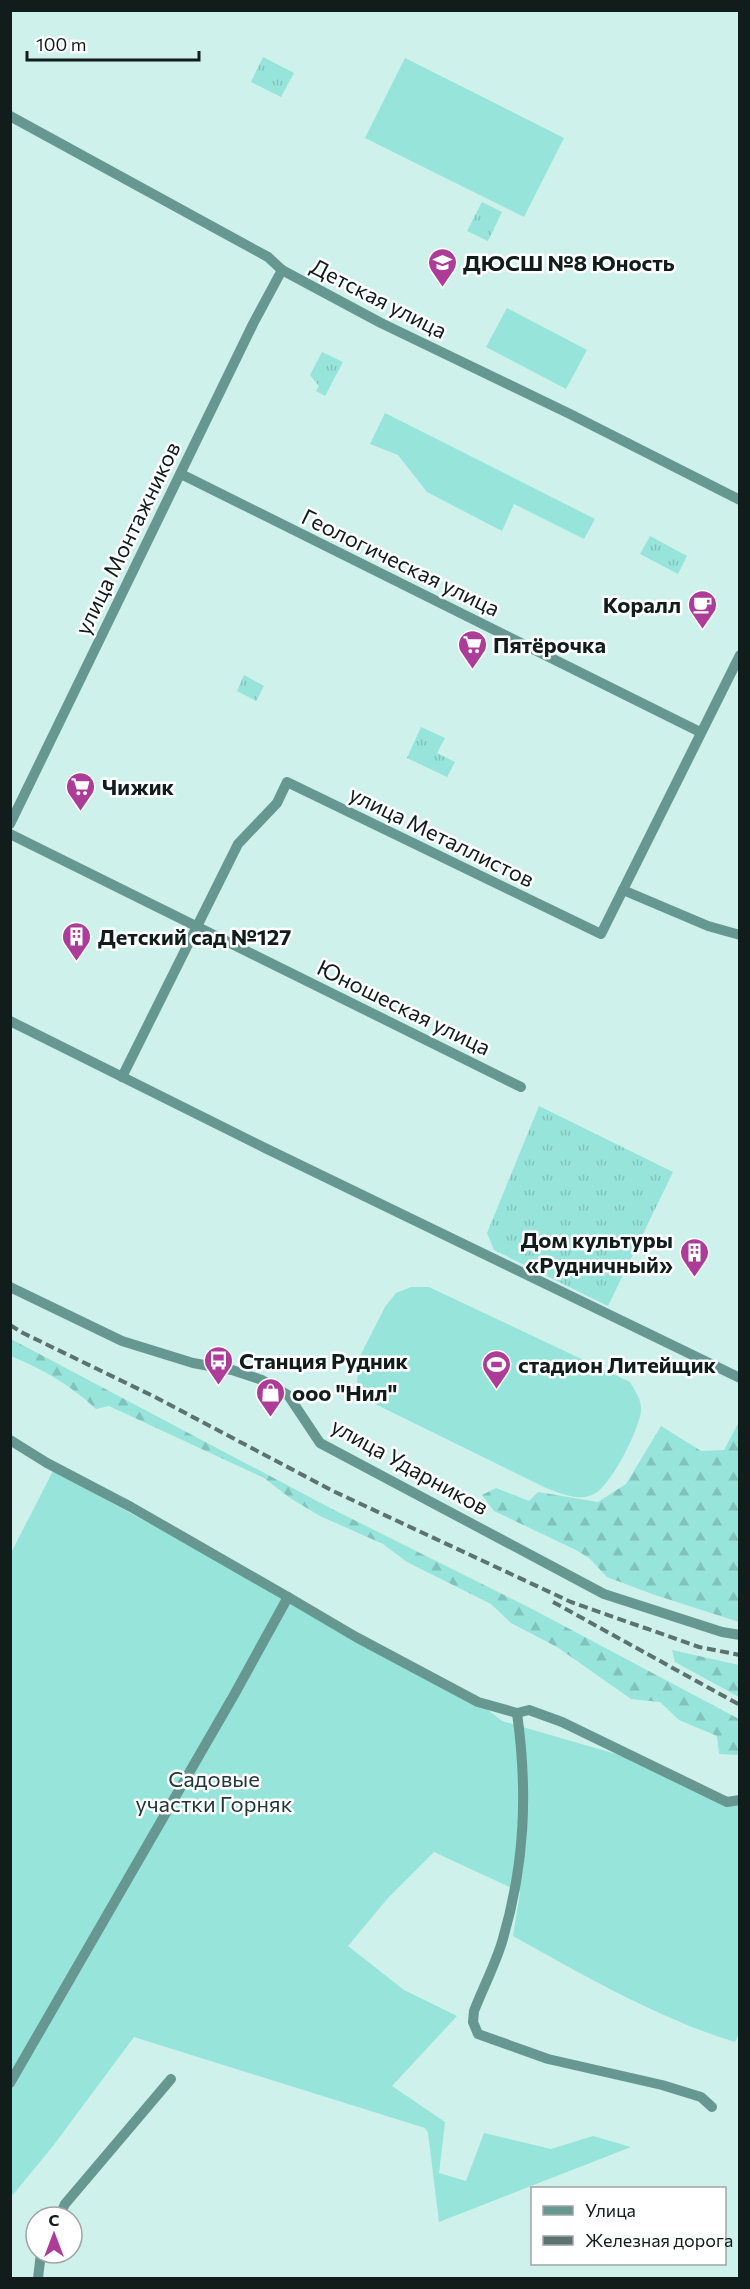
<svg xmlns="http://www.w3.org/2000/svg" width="750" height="2289" font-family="Commissioner,sans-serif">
<defs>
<pattern id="grass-tufts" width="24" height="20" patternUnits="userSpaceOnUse" patternTransform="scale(1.5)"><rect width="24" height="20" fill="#97e4da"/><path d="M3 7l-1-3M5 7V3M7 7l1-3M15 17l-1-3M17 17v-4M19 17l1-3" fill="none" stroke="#81c3ba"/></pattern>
<pattern id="forest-firs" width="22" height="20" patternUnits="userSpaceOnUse" patternTransform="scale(1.5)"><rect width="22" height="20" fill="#97e4da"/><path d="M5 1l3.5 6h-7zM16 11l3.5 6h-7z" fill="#81c3ba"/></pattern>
</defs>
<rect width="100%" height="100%" fill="#cef1ec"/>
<!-- grass -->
<g fill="url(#grass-tufts)">
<path d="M263,57L294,73L281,97L251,82Z"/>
<path d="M482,202L502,212L488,241L467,231Z"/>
<path d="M322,352L343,362L325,396L316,391L319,386L310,375Z"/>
<path d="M650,536L687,556L678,574L640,554Z"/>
<path d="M244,675L264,686L256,701L237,691Z"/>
<path d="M421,727L445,738L437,753L455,762L447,777L407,758Z"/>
<path d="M539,1106L673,1172L608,1306L494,1250L487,1233Z"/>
</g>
<!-- forest -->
<g fill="url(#forest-firs)">
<path d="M11,1339L336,1511L534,1610L739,1719V1755L719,1754L717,1736L679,1720L660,1702L631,1699L557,1647L511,1623L491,1604L407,1562L383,1544L320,1516L290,1498L264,1478L109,1406L96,1409C69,1384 44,1370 11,1356Z"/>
<path d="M739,1422V1622L652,1594L607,1577L589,1558L576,1550L494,1511L482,1495L496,1488L529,1501L538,1492L598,1502L626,1484L661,1426L701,1451L724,1450Z"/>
<path d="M672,1650L739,1665V1697L675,1662Z"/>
</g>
<!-- garden -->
<g fill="#97e4da">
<path d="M405,58L564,138L524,217L365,138Z"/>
<path d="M507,308L587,350L566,389L486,347Z"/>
<path d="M385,413L595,519L584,539L514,504L502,531L427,492L398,455L370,444Z"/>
<path d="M411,1287H429L630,1382C635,1391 642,1400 641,1411C639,1430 611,1486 594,1494C578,1502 561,1493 546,1488L365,1399L357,1382L359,1358L385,1307L396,1293Z"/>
<path d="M53,1471L478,1702L502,1721L647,1763L739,1802L740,2032L735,2042C657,2018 585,1976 513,1936L520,1892L434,1852L388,1898L348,1946L404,1990L457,2016L392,2086L445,2122L439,2173L466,2181L484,2133L551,2149L593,2136L631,2147L439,2222L428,2133L425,2128L134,2037L53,2146L11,2197L10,1555Z"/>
</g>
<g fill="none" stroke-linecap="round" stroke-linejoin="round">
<!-- street -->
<g stroke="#669891" stroke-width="10">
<path d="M10,116L268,257L282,270L381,323L570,414L740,500"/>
<path d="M181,474L700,732"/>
<path d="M10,824L253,324L282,270"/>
<path d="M10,834L521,1087"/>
<path d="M623,890L708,926L740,935"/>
<path d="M10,1021L265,1148L740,1378"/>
<path d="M122,1077L238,844L277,803L287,782L601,934L740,655"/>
<path d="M10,1287L122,1341L193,1363L232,1370L262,1380L288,1395L320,1443L604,1594L722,1632L740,1635"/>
<path d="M10,1440L47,1463L131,1507L288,1597"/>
<path d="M10,2083L234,1695L288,1597L356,1637L478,1702L517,1713"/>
<path d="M712,2107L701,2097L662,2085L548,2059L478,2034L473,2022L474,2011C483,1988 495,1965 502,1942C525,1865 528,1792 517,1713L529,1710L562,1722L727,1802L740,1800"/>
<path d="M59,2217L65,2204L171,2079"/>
<path d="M38,2278L41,2253"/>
</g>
<!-- rail -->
<g stroke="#5c726f" stroke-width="4" stroke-dasharray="9 4.5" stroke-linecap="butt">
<path d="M10,1325L23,1333L155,1397L333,1491L571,1602L699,1647L740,1655"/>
<path d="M553,1602L740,1705"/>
</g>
</g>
<!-- icons -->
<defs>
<symbol id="school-pin" viewBox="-11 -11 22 30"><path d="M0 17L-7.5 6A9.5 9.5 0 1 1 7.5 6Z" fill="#ad3c98" stroke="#fff"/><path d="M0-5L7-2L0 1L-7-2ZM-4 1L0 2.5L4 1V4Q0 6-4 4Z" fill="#fff"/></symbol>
<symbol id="cafe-pin" viewBox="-11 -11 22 30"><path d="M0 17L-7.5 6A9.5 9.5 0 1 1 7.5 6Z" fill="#ad3c98" stroke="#fff"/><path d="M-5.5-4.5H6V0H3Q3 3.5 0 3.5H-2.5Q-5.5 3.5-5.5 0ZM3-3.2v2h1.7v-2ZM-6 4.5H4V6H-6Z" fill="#fff"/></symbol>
<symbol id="supermarket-pin" viewBox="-11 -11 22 30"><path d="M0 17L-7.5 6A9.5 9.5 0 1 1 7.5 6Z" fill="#ad3c98" stroke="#fff"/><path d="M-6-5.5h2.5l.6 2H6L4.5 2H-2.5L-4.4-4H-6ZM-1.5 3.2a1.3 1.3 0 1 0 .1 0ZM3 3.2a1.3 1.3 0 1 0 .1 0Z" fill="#fff"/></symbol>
<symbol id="building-pin" viewBox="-11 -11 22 30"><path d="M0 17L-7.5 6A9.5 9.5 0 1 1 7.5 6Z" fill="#ad3c98" stroke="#fff"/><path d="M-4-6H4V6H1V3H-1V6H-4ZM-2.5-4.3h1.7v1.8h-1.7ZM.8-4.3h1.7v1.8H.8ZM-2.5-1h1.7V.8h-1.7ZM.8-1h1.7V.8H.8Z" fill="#fff"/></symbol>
<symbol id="bus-pin" viewBox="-11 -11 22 30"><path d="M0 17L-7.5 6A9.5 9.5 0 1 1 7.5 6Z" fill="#ad3c98" stroke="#fff"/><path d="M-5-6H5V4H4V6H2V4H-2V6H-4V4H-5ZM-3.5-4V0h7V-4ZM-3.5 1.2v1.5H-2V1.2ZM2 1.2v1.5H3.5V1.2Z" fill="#fff"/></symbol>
<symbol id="stadium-pin" viewBox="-11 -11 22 30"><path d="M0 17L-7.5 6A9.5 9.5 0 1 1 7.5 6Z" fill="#ad3c98" stroke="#fff"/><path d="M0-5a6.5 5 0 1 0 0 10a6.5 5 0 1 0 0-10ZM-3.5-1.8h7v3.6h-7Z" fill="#fff"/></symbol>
<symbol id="shop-pin" viewBox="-11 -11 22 30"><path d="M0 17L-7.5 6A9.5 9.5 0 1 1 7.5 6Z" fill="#ad3c98" stroke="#fff"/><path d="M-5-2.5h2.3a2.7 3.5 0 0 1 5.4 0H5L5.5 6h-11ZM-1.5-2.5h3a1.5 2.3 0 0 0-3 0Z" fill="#fff"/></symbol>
</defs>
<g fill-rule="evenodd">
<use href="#school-pin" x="426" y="246" width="33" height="45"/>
<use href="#cafe-pin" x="686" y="588" width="33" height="45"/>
<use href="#supermarket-pin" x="456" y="628" width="33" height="45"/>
<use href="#supermarket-pin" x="64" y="770" width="33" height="45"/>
<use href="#building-pin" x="60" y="920" width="33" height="45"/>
<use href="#building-pin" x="678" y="1236" width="33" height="45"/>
<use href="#bus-pin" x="202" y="1344" width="33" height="45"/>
<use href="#stadium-pin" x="480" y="1348" width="33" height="45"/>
<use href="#shop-pin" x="254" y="1376" width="33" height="45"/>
</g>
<g text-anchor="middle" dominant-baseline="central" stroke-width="5" stroke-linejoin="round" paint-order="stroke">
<!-- poi labels -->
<g font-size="22" font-weight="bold" fill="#101d1b" stroke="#fff" text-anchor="start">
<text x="463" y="262">ДЮСШ №8 Юность</text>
<text x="681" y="604" text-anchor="end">Коралл</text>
<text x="493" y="644">Пятёрочка</text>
<text x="102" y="786">Чижик</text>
<text x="98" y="936">Детский сад №127</text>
<text x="673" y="1239" text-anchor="end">Дом культуры<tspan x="673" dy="25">«Рудничный»</tspan></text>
<text x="239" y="1360">Станция Рудник</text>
<text x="518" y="1364">стадион Литейщик</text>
<text x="292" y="1392">ооо "Нил"</text>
</g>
<!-- street labels -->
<g font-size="22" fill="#101d1b" stroke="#fff">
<text transform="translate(379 298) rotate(27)">Детская улица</text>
<text transform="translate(127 538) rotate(-64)">улица Монтажников</text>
<text transform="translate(401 562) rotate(26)">Геологическая улица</text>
<text transform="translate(442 836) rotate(26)">улица Металлистов</text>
<text transform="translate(404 1007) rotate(26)">Юношеская улица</text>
<text transform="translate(410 1466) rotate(29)">улица Ударников</text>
</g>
<!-- park labels -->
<g font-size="22" fill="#213836" stroke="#fff">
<text x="214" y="1778">Садовые<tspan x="214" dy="25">участки Горняк</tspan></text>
</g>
</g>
<!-- border -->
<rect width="750" height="2289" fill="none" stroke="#101d1b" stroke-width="24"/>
<!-- legend -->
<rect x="531" y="2187" width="195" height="78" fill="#ffffff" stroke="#9fa5a4" stroke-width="1.5"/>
<rect x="543" y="2206" width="30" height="9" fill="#669891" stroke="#9fa5a4" stroke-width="1.5"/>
<text x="585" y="2217" font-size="18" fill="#101d1b">Улица</text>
<rect x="543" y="2236" width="30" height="9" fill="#5c726f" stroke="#9fa5a4" stroke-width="1.5"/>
<text x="585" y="2247" font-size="18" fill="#101d1b">Железная дорога</text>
<!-- north arrow -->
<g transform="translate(54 2235)"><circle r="28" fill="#ffffff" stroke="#9fa5a4" stroke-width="1.5"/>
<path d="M0-4.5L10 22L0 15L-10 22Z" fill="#ad3c98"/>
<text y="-9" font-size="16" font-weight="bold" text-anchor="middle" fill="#101d1b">С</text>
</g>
<!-- scale -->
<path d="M27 51v9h172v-9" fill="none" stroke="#101d1b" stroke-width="3"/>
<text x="36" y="51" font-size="18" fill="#101d1b" stroke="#ffffff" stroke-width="4.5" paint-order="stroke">100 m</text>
</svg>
